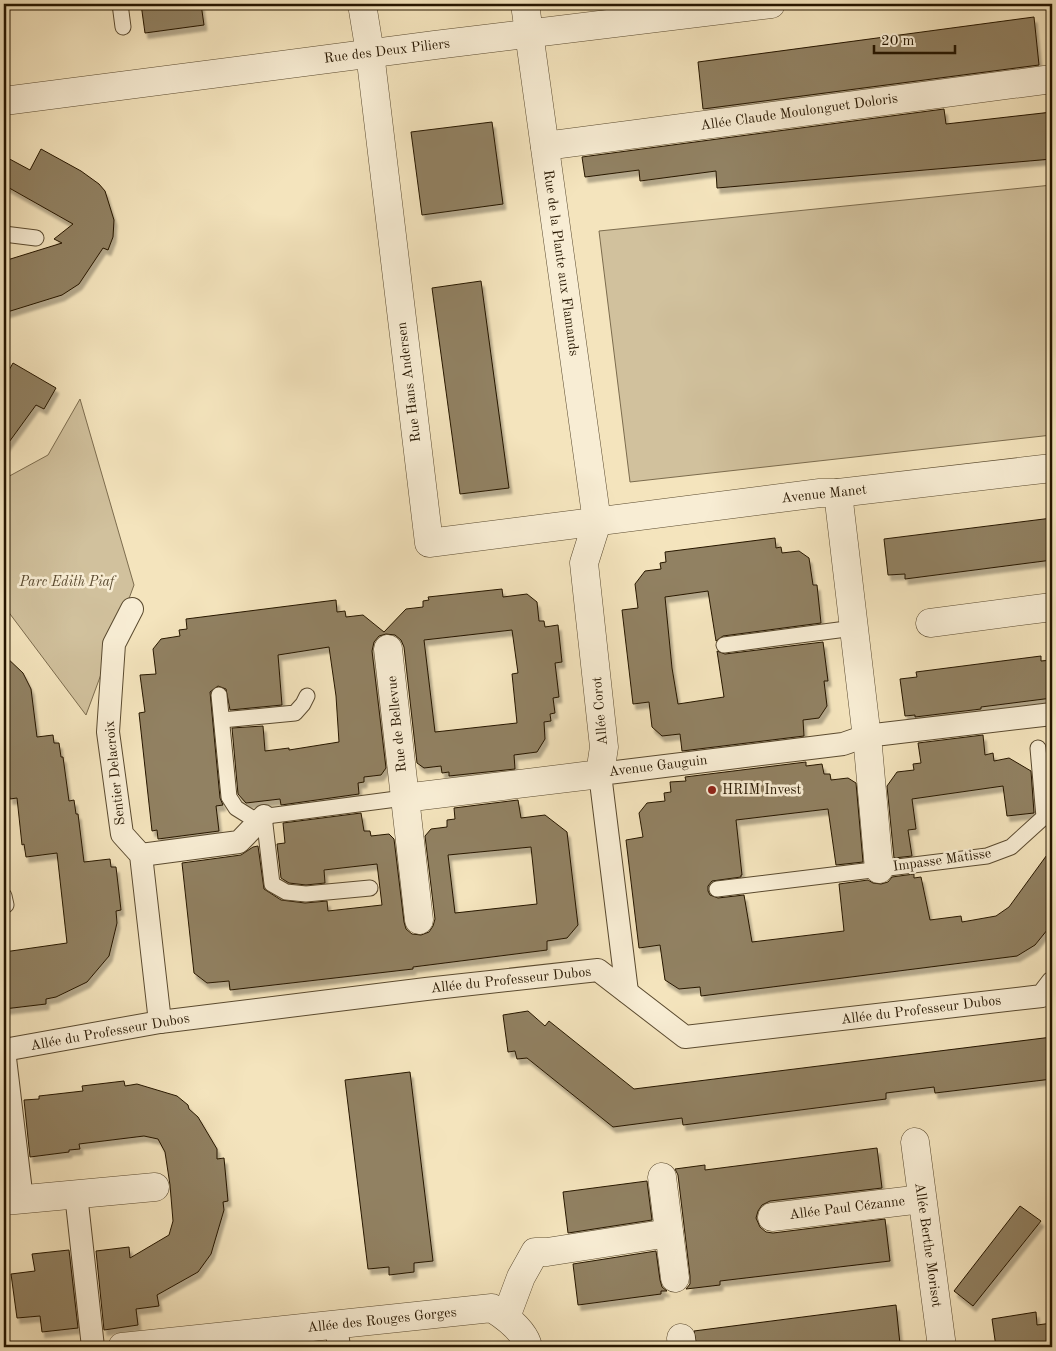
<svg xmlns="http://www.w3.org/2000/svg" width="1056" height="1351" font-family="'Old Standard TT',serif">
<defs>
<filter id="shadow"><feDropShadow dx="3" dy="5.5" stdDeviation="1" flood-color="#0004"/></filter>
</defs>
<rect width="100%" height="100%" fill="#f4e4bd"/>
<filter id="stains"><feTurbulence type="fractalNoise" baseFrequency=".004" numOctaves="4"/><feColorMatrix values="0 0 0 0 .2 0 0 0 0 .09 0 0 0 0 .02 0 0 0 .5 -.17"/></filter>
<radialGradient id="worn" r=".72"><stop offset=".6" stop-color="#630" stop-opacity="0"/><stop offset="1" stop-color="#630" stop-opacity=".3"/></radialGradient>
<!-- green -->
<g fill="#d1c19d" stroke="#7c6c4e">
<path d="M1052,185V435L630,482L599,231Z"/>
<path d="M80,399L134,585L86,715L4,606V479L48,455Z"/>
</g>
<!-- building -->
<g fill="#918162" stroke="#261600" fill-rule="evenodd" filter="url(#shadow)">
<path d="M141,4H201L204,25L145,33Z"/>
<path d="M1034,17L1039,65L703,109L698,62Z"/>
<path d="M944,109L946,124L1052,112V159L717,188L716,171L640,181L639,170L585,177L582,157Z"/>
<path d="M492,122L503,204L422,215L411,132Z"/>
<path d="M41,149L81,171L99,184L105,191L114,220L113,237L108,250L103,248L79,284L62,295L4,313V261L62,243L54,239L73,224L4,185V156L30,170Z"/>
<path d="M481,281L509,488L460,494L432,288Z"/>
<path d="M13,363L56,388L44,409L36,405L4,449V379Z"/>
<path d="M1052,518V560L905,579V574L888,575L884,539Z"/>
<path d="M775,538L776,548L781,547L782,553L799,551L809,558L813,585H817L821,623L723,636L716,641L708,591L665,597L672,668L678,704L724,697L717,651L725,654L823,642L828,681H824L827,706L819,718L803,720L804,736L682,751L680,734L662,736L652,727L649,702L633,704L622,610L638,608L635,584L645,571L661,569L660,563L666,562L665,552Z"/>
<path d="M502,589L503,597L527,594L537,602L539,621H544L545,627L558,625L562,662L555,663L559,697L553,698L555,713L550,714L551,721L544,722L545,739L537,752L514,755L515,769L449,776V772L442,773L441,766L424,768L417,763L404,647L401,640L395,635L386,634L379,636L374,642L372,651L386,768L381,775L364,777V782L358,783L359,794L281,805L280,799L246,803L238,794L232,728L263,726L265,751L289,748V750L339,742L336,696L329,647L278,655L282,705L230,710L226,689L218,686L210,692L220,798L223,805L216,806L219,831L158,839L157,830L152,831L139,713L145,712L140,675L156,674L153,649L161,639L180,636L179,630L187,629L186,619L336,600L337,612L345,611L346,617L363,615L384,632L406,609L423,607V601L429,600L428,597ZM512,630L518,673L512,674L517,723L435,732L424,640Z"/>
<path d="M4,655L23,673L31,689L37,737L53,735L54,743H59L61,757H63L69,801L74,800L76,814H78L84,862L110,859L111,867H116L121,910L116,911L117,923L109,956L87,982L56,997L46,999V1004L4,1009V952L67,943L57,853L26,857L24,844L22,845L17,798L10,799L8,787H6L4,757Z"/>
<path d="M1041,656V661L1052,660V698L981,707V709L915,717V715L905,716L900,679L917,677L916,672Z"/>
<path d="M983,735L985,755L993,753L994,761L1009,758L1031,771L1034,813L1007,816L1003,786L912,799L916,829L908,830L912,856L894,858L887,786L897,772L914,770L913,764L921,763L918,743Z"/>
<path d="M806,762V766L822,764L824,774H830L831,780L848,778L856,783L863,862L836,865L828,809L736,820L742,875H741V877L712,881L708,886V891L710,895L718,898L744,895L752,942L844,931L839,884L868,880L873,883L881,884L888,882L892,877L914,874V878L921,877L930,920L961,916L962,922L996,916L1009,907L1052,848V924L1035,945L1017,956L701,996L700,987L679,989L665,980L660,945L639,948L626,840L643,837L639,813L647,803L665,801L664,793L671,792L670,782L686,781L685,777Z"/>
<path d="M518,800L521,818L545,815L567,832L578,925L567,938L547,941V950L413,967V969L230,990L229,981L207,983L194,973L182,863L241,855L253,847L258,846L264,889L281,900L305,903L327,901L328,911L382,905L377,864L324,870L325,883L306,885L289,883L281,878L277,844L285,843L283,823L361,813L364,831H370L371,836L389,834L394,839L404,922L406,929L412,934L421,935L429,932L433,926L435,919L425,836L431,829L447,827V820L455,819L454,808ZM531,847L537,904L455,913L448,855Z"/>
<path d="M528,1011L545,1026L549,1021L634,1089L1052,1037V1079L935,1093L934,1087L886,1093V1099L683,1125L682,1118L613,1127L527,1058L517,1059L515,1051L508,1052L503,1015Z"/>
<path d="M410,1072L433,1261L414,1263V1272L389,1275V1267L368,1269L345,1080Z"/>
<path d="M124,1081L125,1086L137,1084L177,1096L188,1105L189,1109L198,1117L217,1149V1159L224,1158L228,1201L223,1202L224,1210L211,1254L198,1272L157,1295L159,1306L136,1309L138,1325L104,1330L96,1251L129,1247L130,1258L169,1235L173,1221L170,1185L165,1152L158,1139L144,1136L79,1144L80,1149L69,1150V1152L30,1157L24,1100L39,1099V1096L83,1091L82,1086Z"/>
<path d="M877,1148L882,1188L770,1201L762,1205L758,1211L756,1218L760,1227L766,1232L773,1233L885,1219L890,1261L720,1281V1285L686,1289L690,1284V1276L678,1175L675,1169L705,1165V1170Z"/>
<path d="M647,1181L652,1220L568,1233L563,1192Z"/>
<path d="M1020,1206L1041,1221L973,1306L954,1291Z"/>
<path d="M69,1250L78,1328L42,1332L40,1316L17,1318L11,1274L35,1271L32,1254Z"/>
<path d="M656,1251L660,1280L662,1287L667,1291H661V1294L578,1305L573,1264Z"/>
<path d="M896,1305L900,1344L890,1345L891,1347H697L694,1331Z"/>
<path d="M1036,1312L1037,1325L1052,1323V1347H996L992,1319Z"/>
</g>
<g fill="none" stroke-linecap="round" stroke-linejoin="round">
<defs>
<g id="service">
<path d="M120,4L123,27"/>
<path d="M4,234L36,238"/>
<path d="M724,645L854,628"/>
<path d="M219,695L229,797L236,808L252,818L404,798"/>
<path d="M222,720L295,713L303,704L307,696"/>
<path d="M264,816L272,884L286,892L306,894L370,888"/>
<path d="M717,889L987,856L1011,847L1044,817L1038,748"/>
<path d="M4,896L6,905H4"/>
</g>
<g id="pedestrian">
<path d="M132,609L114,644L108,732L122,834L141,855L160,1022"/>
<path d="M141,855L239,842L264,816"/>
<path d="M627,992L600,774L843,744L866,736L1052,714"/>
<path d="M4,1050L160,1022L426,989L598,970L685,1037L1042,996L1052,983"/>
<path d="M4,1050L22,1200"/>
<path d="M76,1194L93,1347"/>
<path d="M336,1325L339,1347"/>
</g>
<g id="minor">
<path d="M362,4L370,53L429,543L820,493H838L1052,468"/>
<path d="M4,101L435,45L771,4"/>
<path d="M545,146L1052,79"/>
<path d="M838,493L868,747L879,869"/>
<path d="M930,623L1052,607"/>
<path d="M388,649L419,920"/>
<path d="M404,798L600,774L604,747L584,563L597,522L525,4"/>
<path d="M915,1142L942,1347"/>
<path d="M662,1177L675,1278"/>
<path d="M4,1201L155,1187"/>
<path d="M772,1217L922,1199"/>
<path d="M506,1317L521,1277L535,1252H547L669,1233"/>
<path d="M681,1338L682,1347"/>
<path d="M122,1347L492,1308C506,1317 525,1331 528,1347"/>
</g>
</defs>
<!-- service casing -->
<use href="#service" stroke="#5a4a2f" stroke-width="17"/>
<!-- pedestrian casing -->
<use href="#pedestrian" stroke="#5a4a2f" stroke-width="24"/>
<!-- minor casing -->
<use href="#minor" stroke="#5a4a2f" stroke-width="29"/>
<!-- service -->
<use href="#service" stroke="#f8edd4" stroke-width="15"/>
<!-- pedestrian -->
<use href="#pedestrian" stroke="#f8edd4" stroke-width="22"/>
<!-- minor -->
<use href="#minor" stroke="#f8edd4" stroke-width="28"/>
</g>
<!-- markers -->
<circle fill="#8f2418" stroke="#f8edd4" stroke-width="2" cx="712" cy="790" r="5"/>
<g text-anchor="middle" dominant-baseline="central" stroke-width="5" stroke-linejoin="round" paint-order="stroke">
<!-- street labels -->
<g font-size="14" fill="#261600" stroke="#f8edd4">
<text transform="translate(387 51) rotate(-7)">Rue des Deux Piliers</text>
<text transform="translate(799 112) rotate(-8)">Allée Claude Moulonguet Doloris</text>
<text transform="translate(561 263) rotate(82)">Rue de la Plante aux Flamands</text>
<text transform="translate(409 382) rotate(-97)">Rue Hans Andersen</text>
<text transform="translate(824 494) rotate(-6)">Avenue Manet</text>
<text transform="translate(600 711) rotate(-95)">Allée Corot</text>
<text transform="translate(397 724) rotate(-96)">Rue de Bellevue</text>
<text transform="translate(658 766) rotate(-7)">Avenue Gauguin</text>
<text transform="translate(115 773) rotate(-96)">Sentier Delacroix</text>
<text transform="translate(942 860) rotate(-8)">Impasse Matisse</text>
<text transform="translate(511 980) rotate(-6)">Allée du Professeur Dubos</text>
<text transform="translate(921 1010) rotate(-7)">Allée du Professeur Dubos</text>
<text transform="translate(110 1032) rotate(-10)">Allée du Professeur Dubos</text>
<text transform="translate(847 1208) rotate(-7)">Allée Paul Cézanne</text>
<text transform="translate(928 1245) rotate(82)">Allée Berthe Morisot</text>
<text transform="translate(382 1320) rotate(-6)">Allée des Rouges Gorges</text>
</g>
<!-- park labels -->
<g font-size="14" font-style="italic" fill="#59492f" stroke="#f8edd4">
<text x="67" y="582">Parc Edith Piaf</text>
</g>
<!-- poi labels -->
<g font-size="14" fill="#261600" stroke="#f8edd4" text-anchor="start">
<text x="722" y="790">HRIM Invest</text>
</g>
</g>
<!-- margin -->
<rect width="1056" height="1351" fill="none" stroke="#f4e4bd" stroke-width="20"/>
<rect x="5" y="5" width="1046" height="1341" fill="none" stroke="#261600" stroke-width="2.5"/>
<rect x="10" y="10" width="1036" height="1331" fill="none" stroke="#261600"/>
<!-- scale -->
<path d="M874 45v8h81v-8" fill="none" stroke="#261600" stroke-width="2.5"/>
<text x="881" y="45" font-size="15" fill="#261600" stroke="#f8edd4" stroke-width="4" paint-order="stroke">20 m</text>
<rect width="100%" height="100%" filter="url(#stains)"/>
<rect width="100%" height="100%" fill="url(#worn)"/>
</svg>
